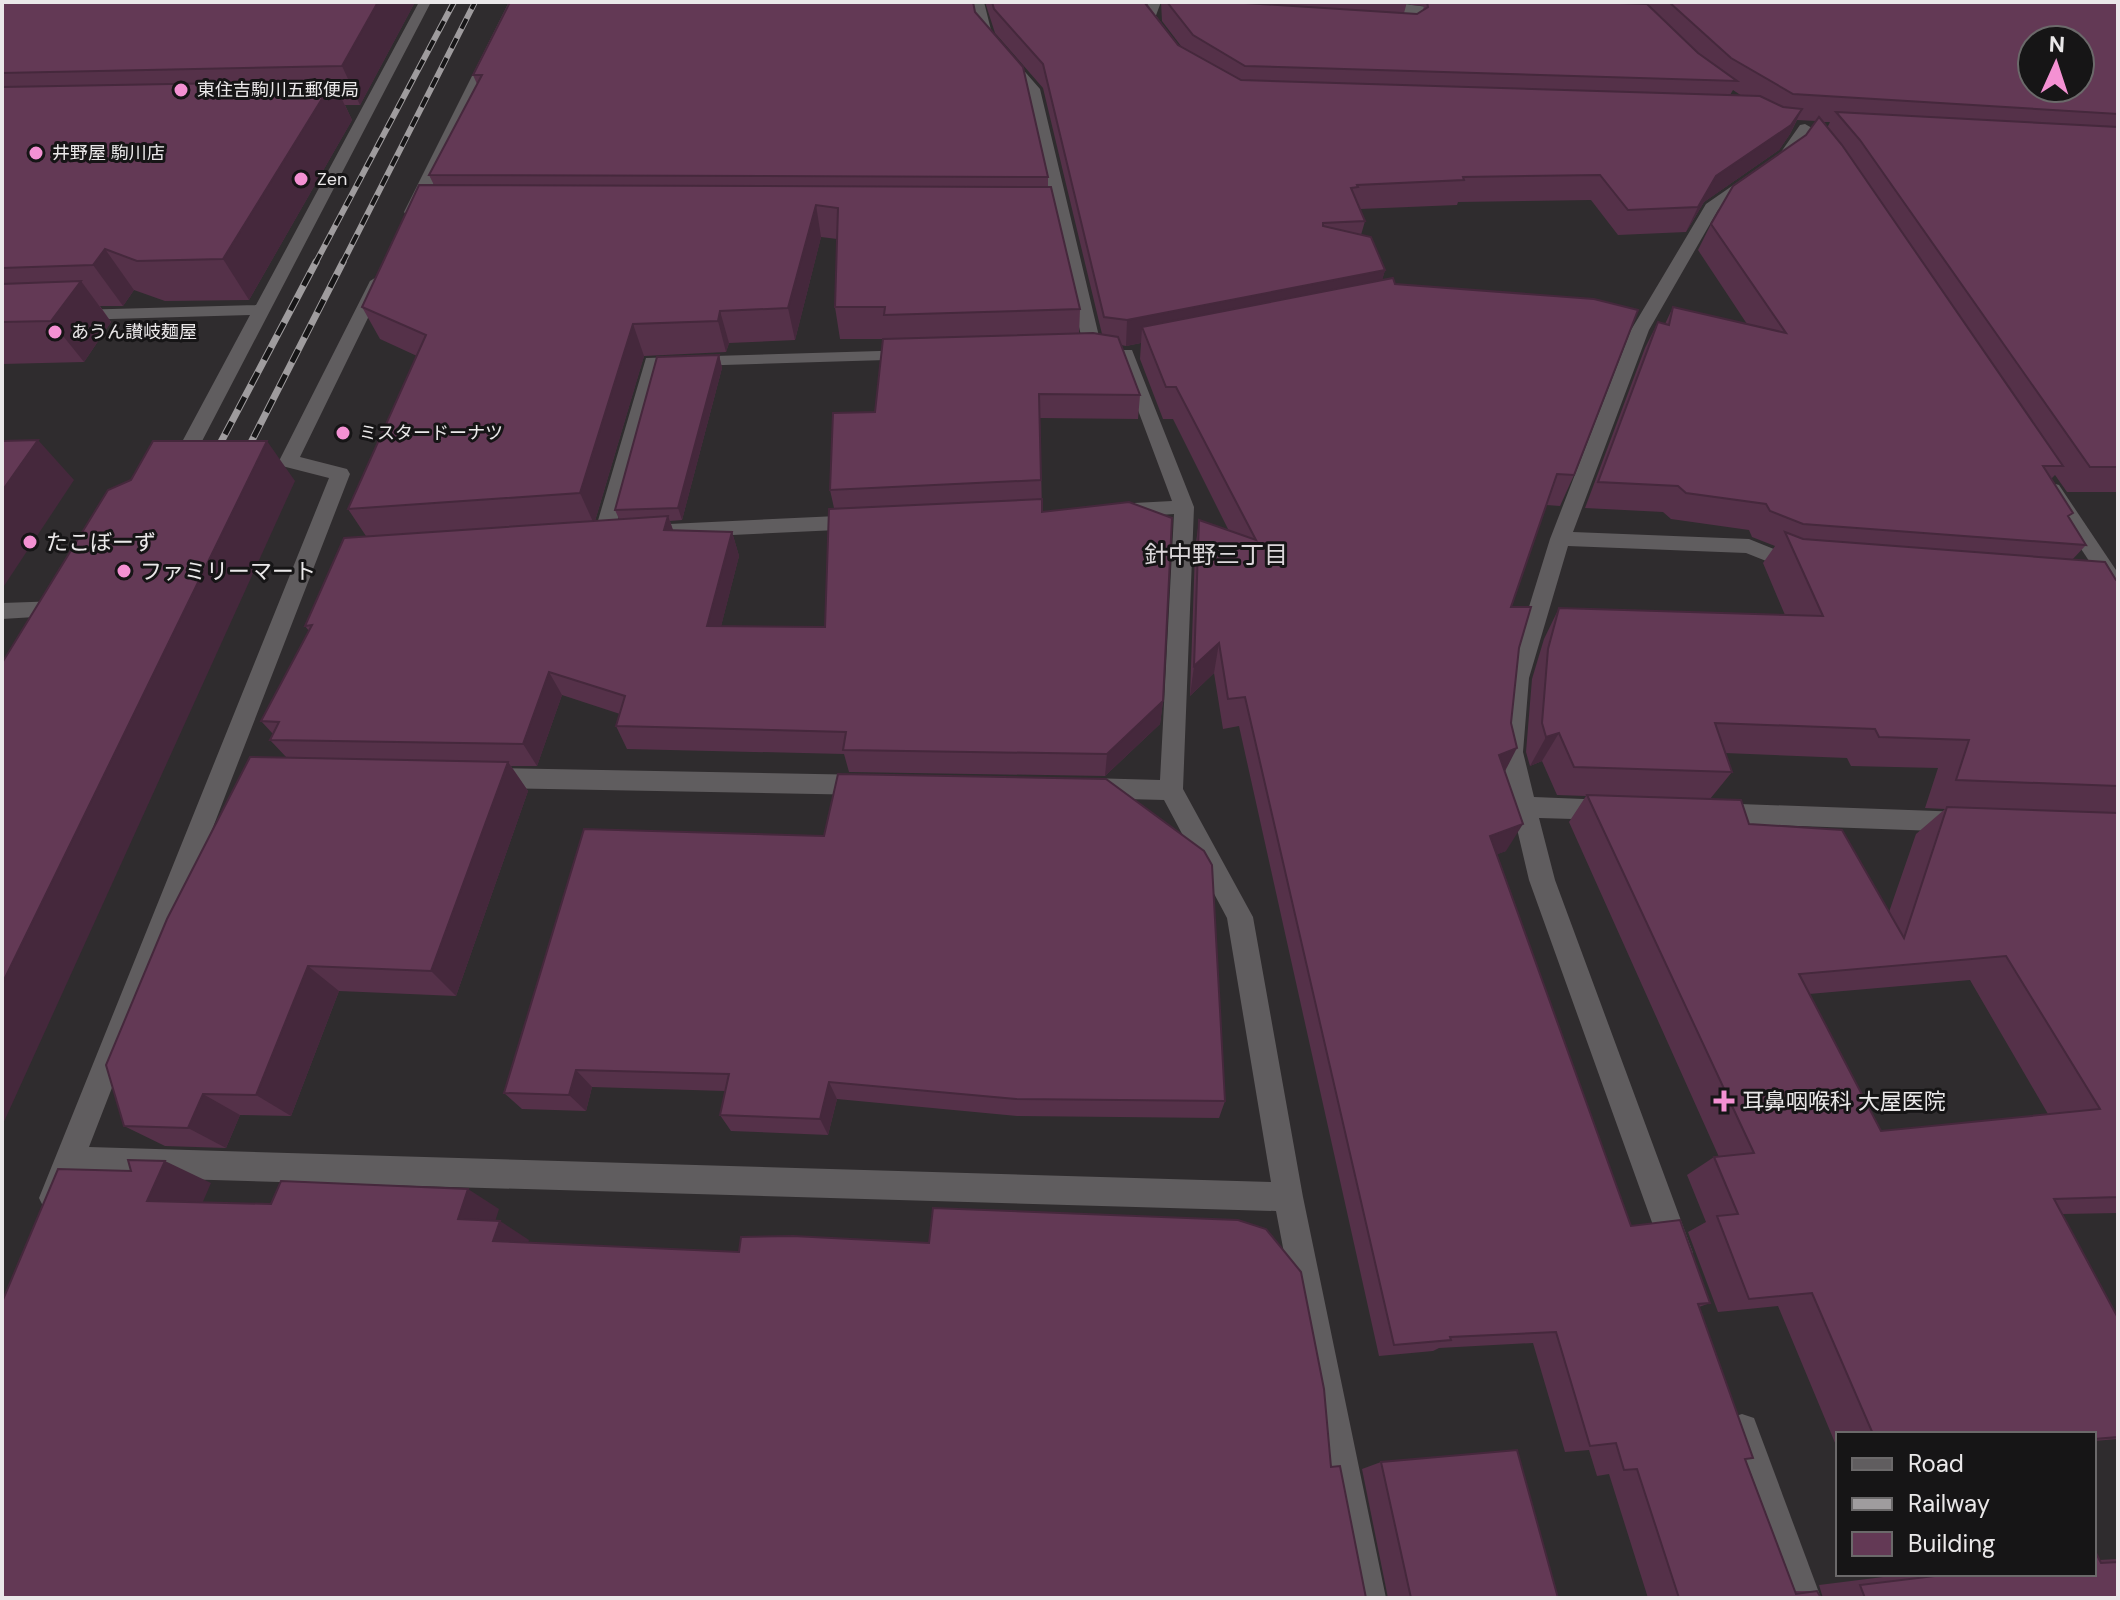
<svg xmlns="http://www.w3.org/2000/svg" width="2120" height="1600" font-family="'DM Sans','Noto Sans JP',sans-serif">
<rect width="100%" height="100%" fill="#2f2c2e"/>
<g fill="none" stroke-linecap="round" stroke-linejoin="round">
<!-- minor -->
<g fill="#605d5f" fill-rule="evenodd">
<path d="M419,2H431L188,468L185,473H171L168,468L250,315L76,320L67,315L76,310L256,305Z"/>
<path d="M509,2H521L420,212L406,215L404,212Z"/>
<path d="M972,2H984L992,34L1040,89L1102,349L1099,353H1087L1084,349L1026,90L979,35Z"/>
<path d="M1149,2H1161L1155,18L1171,38L1169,41H1159L1141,18Z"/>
<path d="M1390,2L1450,10L1456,14L1450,18L1397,14L1391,10Z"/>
<path d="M1805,124L1812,128L1791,158L1718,210L1649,330L1573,532L1749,539L1784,553L1806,556L1809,561L1799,568L1781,567L1746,553L1568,546L1529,678L1523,752L1534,797L1608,800L1617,803L1620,810L1617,817L1608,820L1539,818L1555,880L1693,1253L1689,1264L1678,1268L1667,1264L1663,1253L1529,880L1499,752L1507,678L1550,539L1631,330L1706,204L1781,152L1800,125Z"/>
<path d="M378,276L386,281L300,457L347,469L350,474L89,1147L1271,1182L1227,918L1164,800L1089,798L1081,795L1077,788L1081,781L1089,778L1160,780L1174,514L1115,518L1105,511L1115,504L1172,501L1117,354L1120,350H1132L1194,507L1183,789L1253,917L1303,1197L1386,1598H1350L1276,1211L77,1176L64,1208L54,1213L44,1208L39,1198L329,478L282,466L279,461L370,281Z"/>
<path d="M913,350L922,355L919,359L659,367L614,534L604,541L594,534L646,358Z"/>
<path d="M2052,483L2059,485L2118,573V597L2111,594L2042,490Z"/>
<path d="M859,515L869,522L859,529L648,539L638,532L648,525Z"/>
<path d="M60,601L68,603L71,609L68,615L2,619V603Z"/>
<path d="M489,768L869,775L877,778L881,785L877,792L869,795L489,788L481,785L477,778L481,771Z"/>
<path d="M1713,803L1964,812L1973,815L1976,822L1973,829L1964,832L1713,823L1704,820L1701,813L1704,806Z"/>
<path d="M1742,1414L1754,1418L1821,1598H1785L1726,1430L1730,1418Z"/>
</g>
<defs>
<g id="rail-far1">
<path d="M315,264L454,2"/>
<path d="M342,264L475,2"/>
</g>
<g id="rail">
<path d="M212,459L316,262"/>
<path d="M241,462L343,262"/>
</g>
</defs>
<!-- rail-far1 casing -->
<use href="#rail-far1" stroke="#9f9c9e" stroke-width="6"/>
<!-- rail casing -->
<use href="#rail" stroke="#9f9c9e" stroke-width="7"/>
<!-- rail-far1 -->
<use href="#rail-far1" stroke="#161516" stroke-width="4" stroke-dasharray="11" stroke-linecap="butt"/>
<!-- rail -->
<use href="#rail" stroke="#161516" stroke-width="5" stroke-dasharray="14" stroke-linecap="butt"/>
</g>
<!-- wall -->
<g fill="#553149" fill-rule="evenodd">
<path d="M2,2H415L360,105H345L352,120L249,300L165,301L134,290L123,306H100L111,322L84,362L2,364Z"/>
<path d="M985,2H1146L1178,45L1181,46L1162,21L1161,2H1629L1628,4H1637L1635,2H2118V492H2067L2055,475L2051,479L2069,517L2086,545L2072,560L2118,581V1213L2062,1214L2118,1318V1439L2094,1441V1434H1838V1450L1778,1306L1718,1312L1688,1232L1706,1222L1687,1175L1714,1157H1719L1569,822L1586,796L1557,795L1542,761L1530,766L1526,752L1532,679L1544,639L1559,608L1785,615L1763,563L1775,546L1752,537L1749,530L1671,519L1663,512L1585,508L1645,348L1658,322L1665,324L1673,307L1747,324L1698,250L1711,224L1806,135L1816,121L1797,120L1790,134L1779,150L1704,202L1686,232L1618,235L1591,200L1458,202L1457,205L1360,209L1365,221L1361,235L1385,270L1382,280L1395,284L1574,475L1560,506L1546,505L1511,607L1519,648L1505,772L1506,851L1497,854L1631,1226L1710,1303L1699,1307L1746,1460L1795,1591H1817L1821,1598H1648L1609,1474L1597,1476L1589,1450L1565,1452L1533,1343L1439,1348L1433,1351L1379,1356L1239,726L1223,729L1214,673L1190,696L1195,551L1199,520L1229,531L1173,419H1163L1140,359L1141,343L1126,346L1121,345L1140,395L1138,419L1040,418L1042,512L1163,701L1160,724L1105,776L849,772L844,754L627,749L616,726L620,714L562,695L537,766H511L528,791L456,996L339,991L291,1116L240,1115L226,1148L165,1146L124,1126L287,758L270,740L273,734L261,721L309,631L305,626L366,536L348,509L417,356L380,339L362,307L434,185L429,175L477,84L473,75L975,12L1048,177V187L1080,309L1079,334H1102L1043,88L995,33ZM1407,2L1411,5L1424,6L1423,10L1417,14L1404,13ZM1733,90L1742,96L1730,95ZM1822,122H1830L1827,128ZM821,237L837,239L835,307L840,339H887L875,412L830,490L834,508L825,627L721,626L739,556L732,532L673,531L670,521L682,520L722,368L719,355L615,510L619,519L595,521L644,356L726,352L729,343L795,340ZM1725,753L1847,758L1851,766L1938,768L1925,808L1945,809L1916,834L1889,912L1710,799L1732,772ZM1970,980L2048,1114L1881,1131L1809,994Z"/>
<path d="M584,829L1225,1101L1219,1118L1017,1116L837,1099L828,1135L731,1131L720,1115L725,1091L592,1087L586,1111L522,1109L504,1093Z"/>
<path d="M1381,1462L1558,1598H1388L1362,1469Z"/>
<path d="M2118,1559V1598H1823L1819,1585L1891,1576L1890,1574H2094L2099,1560Z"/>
</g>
<!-- shaded-wall -->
<g fill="#45283c">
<path d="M378,2H415L360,105L342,66Z"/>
<path d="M333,81L352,120L249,300L223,259Z"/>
<path d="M1802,109L1790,134L1779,150L1704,202L1686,232L1698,207L1716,176Z"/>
<path d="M816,205L821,237L795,340L788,308Z"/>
<path d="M105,249L134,290L123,306L93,265Z"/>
<path d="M1385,270L1378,295L1142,327L1141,343L1126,346L1127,320Z"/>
<path d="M81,281L111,322L84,362L51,321Z"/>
<path d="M720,311L729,343L726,352L718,321Z"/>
<path d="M633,324L644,356L594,524L580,493Z"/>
<path d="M719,355L722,368L682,520L678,508Z"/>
<path d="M38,440L74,480L2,589V491Z"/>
<path d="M267,441L295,481L2,1126V984Z"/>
<path d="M668,516L677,541L664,530Z"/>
<path d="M732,532L739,556L715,650L707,626Z"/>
<path d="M1219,643L1214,673L1190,696L1194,666Z"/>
<path d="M549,672L562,695L537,766L523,744Z"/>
<path d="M1163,701L1160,724L1105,776L1107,754Z"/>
<path d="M1559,733L1542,761L1530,766L1546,737Z"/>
<path d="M1517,748L1502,777L1499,755Z"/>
<path d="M508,762L528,791L456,996L431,971Z"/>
<path d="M1523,824L1506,851L1475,863L1490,836Z"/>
<path d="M308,966L339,991L291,1116L256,1095Z"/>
<path d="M576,1070L592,1087L586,1111L569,1095Z"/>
<path d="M829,1082L837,1099L828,1135L820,1119Z"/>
<path d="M203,1094L240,1115L226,1148L188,1128Z"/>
<path d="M165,1161L211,1183L195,1220L147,1201Z"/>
<path d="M468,1189L499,1209L490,1238L458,1219Z"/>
<path d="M500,1221L529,1240L524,1259L493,1241Z"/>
</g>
<!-- building -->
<g fill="#633955" stroke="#45283c" stroke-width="2" fill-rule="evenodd">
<path d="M2,2H378L342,66L2,73Z"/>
<path d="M510,2H973L975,12L1023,67L1048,177L429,175L482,75H473Z"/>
<path d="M992,2H1144L1178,45L1241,80L1760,96L1783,107L1802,109L1791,125L1716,176L1698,207L1628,210L1600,175L1463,177L1464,180L1357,185L1358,187L1351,188L1365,221L1323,223V226L1371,237L1385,270L1127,320L1104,317L1043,64L994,9Z"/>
<path d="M1167,2H1229L1417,14L1428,7L1427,2H1591L1647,4L1698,53L1737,81L1245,66L1193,35Z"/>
<path d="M1669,2H2118V114L1793,94L1731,58ZM2032,40H2080V88H2032Z"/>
<path d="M333,81L223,259L137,261L105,249L93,265L2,268V87Z"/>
<path d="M1836,112L2118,127V467H2090L1860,140Z"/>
<path d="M1819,117L1842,145L2063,466H2043L2073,513L2068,516L2086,545L1803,524L1770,511L1766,504L1686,493L1678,486L1598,482L1658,322L1669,325L1673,307L1786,333L1711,224L1733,186L1806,135Z"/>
<path d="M419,185L1051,187L1080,309L884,315L885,307H835L838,208L816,205L788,308L720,311L718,321L633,324L580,493L348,509L426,335L362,307Z"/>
<path d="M1393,278L1395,284L1594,299L1638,310L1574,475L1557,474L1511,607H1531L1519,648L1511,723L1517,748L1499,755L1523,824L1490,836L1631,1226L1680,1220L1710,1303L1698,1304L1753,1458L1745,1459L1796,1594L1817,1591L1821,1598H1679L1637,1469L1624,1470L1616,1443L1590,1446L1556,1332L1450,1337L1451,1340L1394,1345L1245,697L1228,699L1219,643L1194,666L1199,520L1256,540L1176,387H1166L1142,327Z"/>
<path d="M81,281L51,321L2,322V284Z"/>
<path d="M1093,333L1118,337L1140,395L1039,394L1041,480L830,490L833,413L875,412L883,339Z"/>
<path d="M719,355L678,508L615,510L657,357Z"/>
<path d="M38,440L2,491V441Z"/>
<path d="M153,441H267L2,984V663L108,490L131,480Z"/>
<path d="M1042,499V512L1129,502L1172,518L1163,701L1107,754L843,750L846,732L616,726L625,696L549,672L523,744L270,740L279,722L261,721L312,625L305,626L344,538L668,516L664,530L732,532L707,626L825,627L829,509Z"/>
<path d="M1785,532L1803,539L2105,562L2116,580L2118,581V786L1956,780L1969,740L1879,737L1875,729L1715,723L1732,772L1574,767L1559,733L1546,737L1542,723L1548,649L1559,608L1823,616Z"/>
<path d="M250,757L508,762L431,971L308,966L256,1095L203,1094L188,1128L124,1126L106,1065L167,919Z"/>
<path d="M838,774L1106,779L1204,851L1212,865L1225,1101L1016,1099L829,1082L820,1119L720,1115L729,1074L576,1070L569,1095L504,1093L584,829L824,836Z"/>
<path d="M1587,795L1741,800L1749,824L1842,830L1904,938L1947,807L2118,813V1197L2054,1199L2118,1318V1437L2094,1439V1434H1873L1812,1293L1749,1299L1717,1216L1738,1214L1714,1157L1754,1153ZM2006,956L2100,1109L1881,1131L1799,974Z"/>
<path d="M128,1160L165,1161L147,1201L271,1204L281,1181L468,1189L458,1219L500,1221L493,1241L739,1252L741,1237L793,1236L929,1243L933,1208L1238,1220L1266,1229L1301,1272L1324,1389L1331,1467L1340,1466L1366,1598H2V1302L58,1169L131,1171Z"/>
<path d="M1517,1450L1558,1598H1411L1381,1462Z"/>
<path d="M2094,1549L2101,1563L2118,1562V1598H1865L1860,1585L1935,1576L1934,1574H2094Z"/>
</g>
<!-- markers -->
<g fill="#f491d3" stroke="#161516" stroke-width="3">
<circle cx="181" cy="90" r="8"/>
<circle cx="36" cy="153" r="8"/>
<circle cx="301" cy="179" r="8"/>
<circle cx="55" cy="332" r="8"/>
<circle cx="343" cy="433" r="8"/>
<circle cx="30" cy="542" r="8"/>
<circle cx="124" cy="571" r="8"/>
<path d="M1720 1089h8v8h8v8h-8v8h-8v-8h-8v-8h8z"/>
</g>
<g text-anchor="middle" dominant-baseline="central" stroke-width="6" stroke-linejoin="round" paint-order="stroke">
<!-- far-poi labels -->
<g font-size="18" fill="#eae8e9" stroke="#161516" text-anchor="start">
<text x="197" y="90">東住吉駒川五郵便局</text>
<text x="52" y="153">井野屋 駒川店</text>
<text x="317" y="179">Zen</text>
<text x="71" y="332">あうん讃岐麺屋</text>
<text x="359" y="433">ミスタードーナツ</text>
</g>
<!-- poi labels -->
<g font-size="22" fill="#eae8e9" stroke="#161516" text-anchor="start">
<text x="46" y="542">たこぼーず</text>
<text x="140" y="571">ファミリーマート</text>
<text x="1742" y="1101">耳鼻咽喉科 大屋医院</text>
</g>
<!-- neighbourhood labels -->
<g font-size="24" fill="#dbd7da" stroke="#161516">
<text x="1216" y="554">針中野三丁目</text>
</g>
</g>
<!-- border -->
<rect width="2120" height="1600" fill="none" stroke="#eae8e9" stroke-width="8"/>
<!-- legend -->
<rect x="1836" y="1432" width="260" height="144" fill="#161516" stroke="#6b696a" stroke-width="2"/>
<rect x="1852" y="1458" width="40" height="12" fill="#605d5f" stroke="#6b696a" stroke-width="2"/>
<text x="1908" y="1472" font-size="24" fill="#eae8e9">Road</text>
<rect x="1852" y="1498" width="40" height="12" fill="#9f9c9e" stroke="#6b696a" stroke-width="2"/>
<text x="1908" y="1512" font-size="24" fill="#eae8e9">Railway</text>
<rect x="1852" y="1532" width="40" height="24" fill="#633955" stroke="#6b696a" stroke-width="2"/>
<text x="1908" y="1552" font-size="24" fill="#eae8e9">Building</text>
<!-- north arrow -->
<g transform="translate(2056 64) rotate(3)"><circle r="38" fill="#161516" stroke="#6b696a" stroke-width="2"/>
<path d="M0-6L14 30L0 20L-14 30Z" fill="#f491d3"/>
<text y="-12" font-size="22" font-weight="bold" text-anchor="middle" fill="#eae8e9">N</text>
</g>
</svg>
